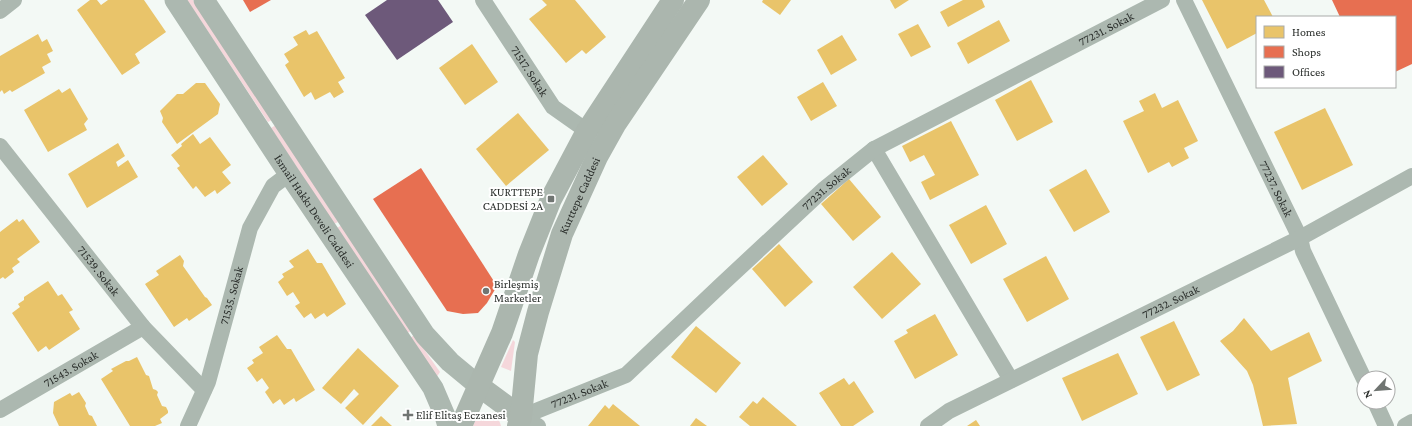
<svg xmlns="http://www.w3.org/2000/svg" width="1412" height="426" font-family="'Crimson Pro',serif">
<rect width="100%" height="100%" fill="#f3f9f5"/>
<!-- green -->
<g fill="#f5d7db">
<path d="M187,0H193L272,120L268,122Z"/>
<path d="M276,125L338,222L334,224L271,128Z"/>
<path d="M342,225L411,331L406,334L337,228Z"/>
<path d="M414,335L440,372L436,378L409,339Z"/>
<path d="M513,340L515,342L511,371L501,367Z"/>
<path d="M485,414C493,414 499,417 501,426H473L476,419Z"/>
</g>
<!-- homes -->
<g fill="#e9c46a">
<path d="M90,0H97L101,5L108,0H144L166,32L135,54L140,63L122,75L77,10Z"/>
<path d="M542,0H575L606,37L586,54L582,50L566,63L529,19L547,5Z"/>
<path d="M763,0H791L780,15L762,2Z"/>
<path d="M890,0H909L895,9Z"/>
<path d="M963,0H982L985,7L948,27L940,12Z"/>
<path d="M1202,0H1264L1273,17H1257V33L1227,49Z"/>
<path d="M999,20L1010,41L968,64L957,43Z"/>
<path d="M918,24L931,47L911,57L898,34Z"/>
<path d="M306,30L309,35L317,31L345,78L338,82L344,92L334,98L330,92L315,100L311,92L304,97L285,65L289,62L284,54L298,45L293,37Z"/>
<path d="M38,34L42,42L47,39L53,51L47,54L51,62L42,67L45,73L12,92L10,90L4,94L2,90L0,92V56Z"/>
<path d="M842,35L857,60L831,75L817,50Z"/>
<path d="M472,44L498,82L465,105L439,68Z"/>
<path d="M1031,80L1053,122L1017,141L995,100Z"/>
<path d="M823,82L837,106L811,121L797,97Z"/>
<path d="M196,83H205L220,104L218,114L177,144L162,122L163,118L160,111L177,94H183Z"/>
<path d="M70,88L88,119L84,124L87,130L48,152L24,110L59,89L62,93Z"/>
<path d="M1155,93L1162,108L1178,100L1198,141L1184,148L1189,158L1172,167L1169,162L1148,173L1123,121L1144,111L1139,101Z"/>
<path d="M1325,108L1353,165L1302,190L1274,132Z"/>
<path d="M518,113L549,150L506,186L476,149Z"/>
<path d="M951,121L979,175L930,200L921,182L935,175L924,155L910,162L902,146Z"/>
<path d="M193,134L200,144L210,137L231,165L222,172L231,183L217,194L215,190L205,197L196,186L193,189L177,168L180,166L171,155L182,146L181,144Z"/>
<path d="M118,143L125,156L116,162L118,167L128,160L138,177L87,208L68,174Z"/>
<path d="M763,155L788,184L762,206L737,177Z"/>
<path d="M1086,169L1110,212L1074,232L1049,190Z"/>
<path d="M849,179L881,217L853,241L821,204Z"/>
<path d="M419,203L427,215L440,207L471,256L460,263L468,276L452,286L446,277L441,281L438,277L433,280L423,264L430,260L420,244L414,248L402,229L413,222L406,212Z"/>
<path d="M986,205L1007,244L971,264L949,225Z"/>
<path d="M17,219L19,222L23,219L40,242L17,259L20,262L12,268L14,272L5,279L3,277L0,279V232Z"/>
<path d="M779,244L813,282L785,307L752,269Z"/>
<path d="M308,249L317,263H322L346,304L327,317L324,313L315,319L311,313L304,318L295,306L300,303L293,292L287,296L278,282L284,277L282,274L294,267L289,261Z"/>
<path d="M892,252L921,284L882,319L853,287Z"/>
<path d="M180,255L184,261L183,266L205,297L207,298L212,305L189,321L187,318L174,327L145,284L159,275L156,271Z"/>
<path d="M1046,256L1069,299L1027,322L1003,279Z"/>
<path d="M48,281L58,296L62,294L73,310L69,312L80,329L49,350L46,346L38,352L12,313L20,307L18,304L24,300V297Z"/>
<path d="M935,314L958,355L915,379L894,341L908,333L906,330Z"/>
<path d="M1244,318L1271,351L1309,332L1322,361L1288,378L1297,424L1263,426L1253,385L1247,371L1220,341L1233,331Z"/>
<path d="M1174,321L1200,375L1167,391L1140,337Z"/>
<path d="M696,326L741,363L716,393L671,357Z"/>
<path d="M277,335L287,349H291L315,390L296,402L294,398L284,405L280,399L273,404L265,392L269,388L262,378L257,382L247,368L254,363L252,360L263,353L259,347Z"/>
<path d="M358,348L399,386L363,425L345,408L359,394L354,389L341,404L322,388Z"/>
<path d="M1118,353L1138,394L1082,421L1062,378Z"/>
<path d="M137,357L146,375L149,376L153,389L156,390L158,392L157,395L162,406L166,407L168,411V413L160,419L162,423L155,426H130L101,379L113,371L111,369L126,361H129Z"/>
<path d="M844,378L849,385L854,381L874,412L853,426H841L819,393Z"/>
<path d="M79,392L86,403L85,406L89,415L92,416L97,426H59L53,413L54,402L70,393L72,396Z"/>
<path d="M763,397L797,426H750L739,417L753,401L757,404Z"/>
<path d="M613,404L640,426H588L605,405L609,409Z"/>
<path d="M381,416L392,426H371Z"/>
<path d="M696,418L707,426H690Z"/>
<path d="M976,420L980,426H967Z"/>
</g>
<!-- shops -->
<g fill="#e76f51">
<path d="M243,0H271L250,12Z"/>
<path d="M1332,0H1412V64L1395,72V17H1340Z"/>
<path d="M421,168L497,286L487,303L478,313L463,314L447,311L373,199Z"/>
</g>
<!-- offices -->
<path fill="#6d597a" d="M387,0H438L453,22L397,60L365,15Z"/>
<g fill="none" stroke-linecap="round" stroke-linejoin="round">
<!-- minor -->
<g stroke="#acb8b0" stroke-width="16">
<path id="s1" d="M483,0L553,107L587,131"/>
<path id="s2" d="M1184,0L1300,238L1303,251L1364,379"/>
<path d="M0,11L14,0"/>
<path id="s3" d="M0,146L143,327L204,390"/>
<path d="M874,149L1011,380"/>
<path d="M1375,402L1386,426"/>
<path id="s4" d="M0,410L143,327"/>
<path id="s5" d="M521,417L626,375L721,285L823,190L874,149L1162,0"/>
<path d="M521,417L538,426"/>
<path id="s6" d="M188,426L208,382L250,228L273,186L289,174"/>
<path id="s7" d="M928,426L949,411L1300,238L1412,176"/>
<path d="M1405,426L1412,422"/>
</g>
<!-- tertiary -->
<g stroke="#acb8b0" stroke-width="21">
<path id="s8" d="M175,0L289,174L433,388L445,416L448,426"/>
<path d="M204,0L425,335L450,362L479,386"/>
</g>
<!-- secondary -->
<g stroke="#abb6ae" stroke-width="22">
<path d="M479,386L521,417"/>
<path d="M461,426L502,333L529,254L551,199L587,131L673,0"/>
<path id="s9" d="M518,426L521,417L527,354L538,312L562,234L597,157L616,123L699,0"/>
</g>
</g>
<!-- markers -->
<g fill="#707572" stroke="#fff" stroke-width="1.5">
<rect x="547" y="195" width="8" height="8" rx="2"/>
<circle cx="486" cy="291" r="4"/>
<path d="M406 409h4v4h4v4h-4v4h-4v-4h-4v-4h4z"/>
</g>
<g text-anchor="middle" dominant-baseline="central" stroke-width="4" stroke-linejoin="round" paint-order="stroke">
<!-- street labels -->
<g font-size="12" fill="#2a2e2b" stroke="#fff">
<text stroke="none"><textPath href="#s5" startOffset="710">77231. Sokak</textPath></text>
<text stroke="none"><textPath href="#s1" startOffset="85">71517. Sokak</textPath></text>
<text stroke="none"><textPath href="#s5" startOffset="387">77231. Sokak</textPath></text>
<text stroke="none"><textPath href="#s2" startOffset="210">77237. Sokak</textPath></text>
<text stroke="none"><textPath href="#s9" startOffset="240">Kurttepe Caddesi</textPath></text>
<text stroke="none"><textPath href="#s8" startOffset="253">İsmail Hakkı Develi Caddesi</textPath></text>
<text stroke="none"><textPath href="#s3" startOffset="159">71539. Sokak</textPath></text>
<text stroke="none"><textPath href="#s6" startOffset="138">71535. Sokak</textPath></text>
<text stroke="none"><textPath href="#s7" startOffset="273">77232. Sokak</textPath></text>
<text stroke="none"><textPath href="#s4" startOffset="82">71543. Sokak</textPath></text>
<text stroke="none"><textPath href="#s5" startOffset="63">77231. Sokak</textPath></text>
</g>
<!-- poi labels -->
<g font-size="12" fill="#2a2e2b" stroke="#fff" text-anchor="start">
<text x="543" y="192" text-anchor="end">KURTTEPE<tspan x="543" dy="14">CADDESİ 2A</tspan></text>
<text x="494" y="284">Birleşmiş<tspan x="494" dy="14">Marketler</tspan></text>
<text x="416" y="415">Elif Elitaş Eczanesi</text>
</g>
</g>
<!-- legend -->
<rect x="1256" y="16" width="140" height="72" fill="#ffffff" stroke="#aaabaa"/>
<rect x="1264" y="26" width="20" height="12" fill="#e9c46a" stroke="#aaabaa"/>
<text x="1292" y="36" font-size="12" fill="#2a2e2b">Homes</text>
<rect x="1264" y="46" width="20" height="12" fill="#e76f51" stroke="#aaabaa"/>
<text x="1292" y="56" font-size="12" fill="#2a2e2b">Shops</text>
<rect x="1264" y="66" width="20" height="12" fill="#6d597a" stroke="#aaabaa"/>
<text x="1292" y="76" font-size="12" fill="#2a2e2b">Offices</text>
<!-- north arrow -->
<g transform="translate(1376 390) rotate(244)"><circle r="19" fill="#ffffff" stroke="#aaabaa"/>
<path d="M0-3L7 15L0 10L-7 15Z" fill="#707572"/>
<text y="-6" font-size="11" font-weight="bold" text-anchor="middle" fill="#2a2e2b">N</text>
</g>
</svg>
